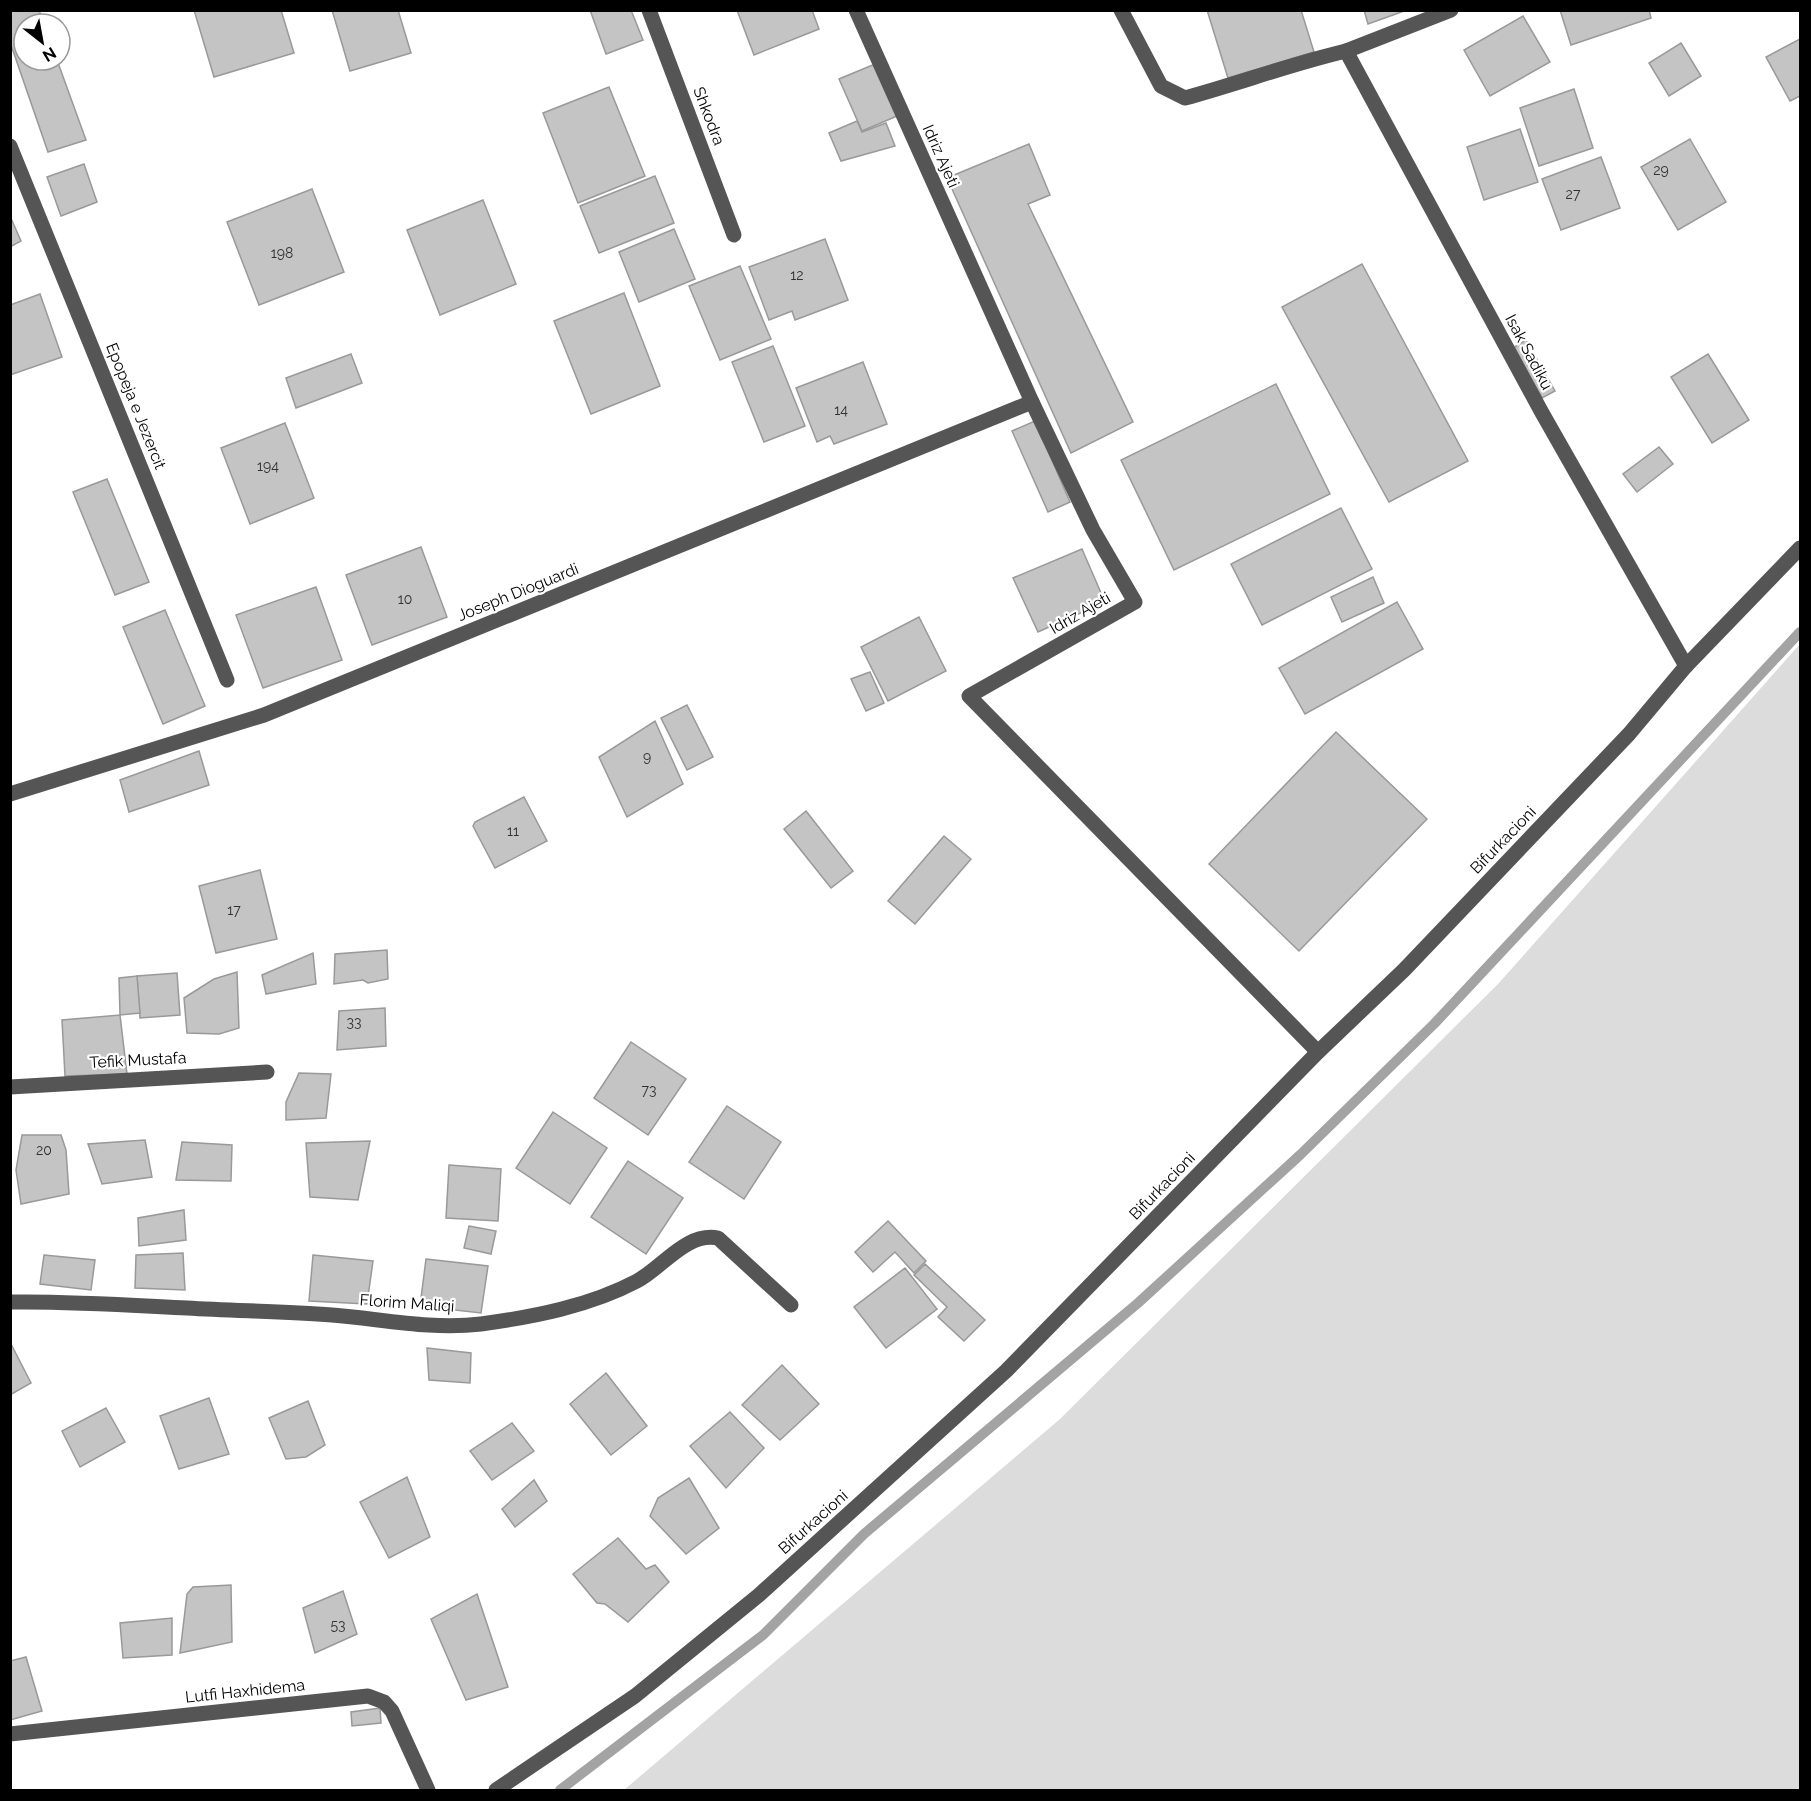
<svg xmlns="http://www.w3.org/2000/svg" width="1811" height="1801" font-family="Raleway,sans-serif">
<rect width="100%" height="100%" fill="#fff"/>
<!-- green -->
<path fill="#dcdcdc" d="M1800,644V1790H624L1060,1419L1499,983Z"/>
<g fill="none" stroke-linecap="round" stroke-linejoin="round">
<!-- stream -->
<path stroke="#a3a3a3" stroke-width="10" d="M560,1790L763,1635L864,1534L1138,1303L1300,1155L1434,1024L1800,632"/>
</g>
<!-- building -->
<g fill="#c4c4c4" stroke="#999" stroke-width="1.5">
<path d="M10,10H39L44,24H24V60H57L86,140L48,152L10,42Z"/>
<path d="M194,10H281L294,53L214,77Z"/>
<path d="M332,10H398L411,53L350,71Z"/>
<path d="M590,10H631L643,40L606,54Z"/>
<path d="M737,10H812L819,29L754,55Z"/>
<path d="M1207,10H1301L1314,52L1228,78Z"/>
<path d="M1364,10H1407L1368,24Z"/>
<path d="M1560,10H1649L1651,18L1571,45Z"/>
<path d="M1523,16L1550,62L1490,96L1464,50Z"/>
<path d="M1800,39V96L1790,101L1766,57Z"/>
<path d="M1681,43L1701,76L1669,96L1649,63Z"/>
<path d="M875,64L897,116L862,131L839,79Z"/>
<path d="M609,87L645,176L578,203L543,113Z"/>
<path d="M1574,89L1593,148L1539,166L1520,108Z"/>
<path d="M857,121L862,132L886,123L895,146L841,161L829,133Z"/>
<path d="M1520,129L1538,182L1484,200L1467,147Z"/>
<path d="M1690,139L1726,202L1678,230L1641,167Z"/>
<path d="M1029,144L1050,195L1028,204L1133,422L1071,453L947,178Z"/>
<path d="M1601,157L1620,208L1561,230L1542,179Z"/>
<path d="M84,164L97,202L61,216L47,177Z"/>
<path d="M655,176L674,223L599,253L580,206Z"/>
<path d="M312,189L344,272L259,305L227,222Z"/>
<path d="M483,200L516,284L440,315L407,230Z"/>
<path d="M10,216L21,241L10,247Z"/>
<path d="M674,229L695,279L639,302L619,252Z"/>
<path d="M825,239L848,300L795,320L792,311L769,320L749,267Z"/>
<path d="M1362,264L1468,461L1389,502L1282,307Z"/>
<path d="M740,266L771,339L720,360L689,286Z"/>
<path d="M624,293L660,386L591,414L554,321Z"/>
<path d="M40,294L62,357L10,375V305Z"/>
<path d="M1526,340L1555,391L1542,398L1513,348Z"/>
<path d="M773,346L805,426L764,442L732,362Z"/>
<path d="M351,354L362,383L296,408L286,378Z"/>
<path d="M1708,354L1749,420L1712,443L1671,377Z"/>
<path d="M863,362L887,424L834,444L830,436L817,442L796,388Z"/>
<path d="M1276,384L1330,494L1174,570L1121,460Z"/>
<path d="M1035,421L1070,502L1048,512L1012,431Z"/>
<path d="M285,423L314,498L250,524L221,448Z"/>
<path d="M1659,447L1673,464L1637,492L1623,474Z"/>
<path d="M107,479L149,582L115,595L73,492Z"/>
<path d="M1341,508L1372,569L1262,625L1231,564Z"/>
<path d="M421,547L447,617L372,645L346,575Z"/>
<path d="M1082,549L1105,602L1038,632L1013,578Z"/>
<path d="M1373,577L1384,603L1342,622L1331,597Z"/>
<path d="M316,587L342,660L263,688L236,615Z"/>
<path d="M1397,602L1423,649L1305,714L1279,668Z"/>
<path d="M165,610L205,706L163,724L123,627Z"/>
<path d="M919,617L946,671L888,701L861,647Z"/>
<path d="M870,672L884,703L866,711L851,679Z"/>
<path d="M687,705L713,757L687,770L661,718Z"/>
<path d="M655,721L683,784L627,817L599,757Z"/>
<path d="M1336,732L1427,819L1299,951L1209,864Z"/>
<path d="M199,751L209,785L129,812L120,780Z"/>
<path d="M524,797L547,841L495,868L473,826L475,822Z"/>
<path d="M806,811L853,871L831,888L784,829Z"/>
<path d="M944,836L971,859L915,924L888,901Z"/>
<path d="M260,870L277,939L216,953L199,886Z"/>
<path d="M387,950L388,979L368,983L363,980L334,984L335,954Z"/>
<path d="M313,953L316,984L266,994L262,975Z"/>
<path d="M237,972L239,1028L219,1034L187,1033L184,998L214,979Z"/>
<path d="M177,973L180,1015L140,1018L137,976Z"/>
<path d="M137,976L140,1013L120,1015L119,978Z"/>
<path d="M385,1008L386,1046L337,1050L339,1011Z"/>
<path d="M120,1015L127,1074L65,1076L62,1020Z"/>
<path d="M631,1042L686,1079L648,1135L594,1098Z"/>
<path d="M299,1073L331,1074L326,1118L286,1120V1102Z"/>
<path d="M727,1106L781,1142L744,1199L689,1162Z"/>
<path d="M553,1112L607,1148L570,1204L516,1168Z"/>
<path d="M22,1135H61L66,1150L69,1194L21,1204L16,1170Z"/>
<path d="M145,1140L152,1177L102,1184L88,1144Z"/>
<path d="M370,1141L358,1200L310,1197L306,1143Z"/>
<path d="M182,1142L232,1145L231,1181L176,1180Z"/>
<path d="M628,1161L683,1198L646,1254L591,1217Z"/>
<path d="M449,1165L501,1169L498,1221L446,1218Z"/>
<path d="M184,1210L186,1240L139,1246L138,1218Z"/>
<path d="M888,1221L926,1261L914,1273L895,1252L873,1272L855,1252Z"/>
<path d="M469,1226L496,1231L491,1254L464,1248Z"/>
<path d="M183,1253L185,1290L135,1288L136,1255Z"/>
<path d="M44,1255L95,1260L91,1290L40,1284Z"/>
<path d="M313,1255L373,1261L367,1304L309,1301Z"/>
<path d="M426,1259L488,1266L481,1313L420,1306Z"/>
<path d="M925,1264L985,1320L964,1341L938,1317L947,1307L914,1275Z"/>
<path d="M905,1268L937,1309L886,1348L854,1307Z"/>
<path d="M10,1342L31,1383L10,1395Z"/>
<path d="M427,1348L471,1353L470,1383L429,1380Z"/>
<path d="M782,1365L819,1404L780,1440L742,1405Z"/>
<path d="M606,1373L647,1426L611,1455L570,1404Z"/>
<path d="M209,1398L229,1454L179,1469L160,1416Z"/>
<path d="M308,1401L325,1445L306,1457L286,1459L269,1418Z"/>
<path d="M106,1408L125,1442L80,1467L62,1431Z"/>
<path d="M730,1412L764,1448L726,1488L690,1446Z"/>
<path d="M512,1423L534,1451L492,1480L470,1451Z"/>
<path d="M407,1477L430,1537L389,1558L360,1502Z"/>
<path d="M689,1478L719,1528L686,1554L650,1516L658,1498Z"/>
<path d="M534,1480L547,1501L515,1527L502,1509Z"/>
<path d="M618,1538L646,1569L655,1565L669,1582L628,1622L605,1604L597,1603L573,1574Z"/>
<path d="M231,1585L232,1642L180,1653L187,1594L193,1587Z"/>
<path d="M343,1591L357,1634L315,1653L303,1608Z"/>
<path d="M477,1594L508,1687L466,1700L431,1619Z"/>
<path d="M172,1618V1655L123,1658L120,1623Z"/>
<path d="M26,1657L42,1711L10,1720V1661Z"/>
<path d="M380,1708L381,1723L352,1726L351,1712Z"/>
</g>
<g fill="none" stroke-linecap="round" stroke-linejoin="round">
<!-- minor -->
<g stroke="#555" stroke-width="15">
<path d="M649,10L734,235"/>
<path d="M856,10L1032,402L1093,530L1135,602L969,696L1318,1052"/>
<path d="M1121,10L1161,86L1185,98C1240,83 1291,64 1346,51L1541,411L1686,666"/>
<path d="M1346,51L1451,10"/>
<path d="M10,146L227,680"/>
<path d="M10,794L264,715L1032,402"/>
<path d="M10,1087L267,1072"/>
<path d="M10,1302C70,1301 128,1305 187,1308C235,1311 284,1311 332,1315C382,1319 431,1330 481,1324C533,1317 590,1306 637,1281C663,1267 686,1232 718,1238L791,1305"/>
<path d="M10,1734L368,1696L384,1702L392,1711L428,1790"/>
<path d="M496,1790L635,1696L759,1595L1006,1371L1318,1052L1404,970L1629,734L1686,666L1800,548"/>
</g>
</g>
<g text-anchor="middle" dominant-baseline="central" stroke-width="4.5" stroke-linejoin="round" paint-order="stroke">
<!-- number labels -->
<g font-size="14" fill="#313131">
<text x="1661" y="170">29</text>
<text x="1573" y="194">27</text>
<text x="282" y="253">198</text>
<text x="797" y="275">12</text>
<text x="841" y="410">14</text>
<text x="268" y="466">194</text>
<text x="405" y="599">10</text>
<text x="647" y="757">9</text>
<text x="513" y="831">11</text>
<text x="234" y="910">17</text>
<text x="354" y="1022">33</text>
<text x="649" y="1090">73</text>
<text x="44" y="1150">20</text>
<text x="338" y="1625">53</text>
</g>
<!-- street labels -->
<g font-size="16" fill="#000" stroke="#fff">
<text transform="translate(709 116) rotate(69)">Shkodra</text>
<text transform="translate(941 156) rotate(66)">Idriz Ajeti</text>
<text transform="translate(1529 352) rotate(62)">Isak Sadiku</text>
<text transform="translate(136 406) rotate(68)">Epopeja e Jezercit</text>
<text transform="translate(518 592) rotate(-22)">Joseph Dioguardi</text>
<text transform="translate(1080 613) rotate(-30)">Idriz Ajeti</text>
<text transform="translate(1503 840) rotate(-46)">Bifurkacioni</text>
<text transform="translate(138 1060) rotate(-3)">Tefik Mustafa</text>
<text transform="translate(1162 1186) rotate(-46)">Bifurkacioni</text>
<text transform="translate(407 1303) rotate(4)">Florim Maliqi</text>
<text transform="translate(813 1522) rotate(-42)">Bifurkacioni</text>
<text transform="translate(245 1691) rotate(-6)">Lutfi Haxhidema</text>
</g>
</g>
<!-- border -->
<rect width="1811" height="1801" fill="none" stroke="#000000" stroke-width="24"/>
<!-- north arrow -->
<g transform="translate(42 42) rotate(149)"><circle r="28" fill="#ffffff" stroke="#999999" stroke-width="1.5"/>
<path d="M0-4.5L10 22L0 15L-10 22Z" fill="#000000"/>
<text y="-9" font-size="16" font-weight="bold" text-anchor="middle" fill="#000000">N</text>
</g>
</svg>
